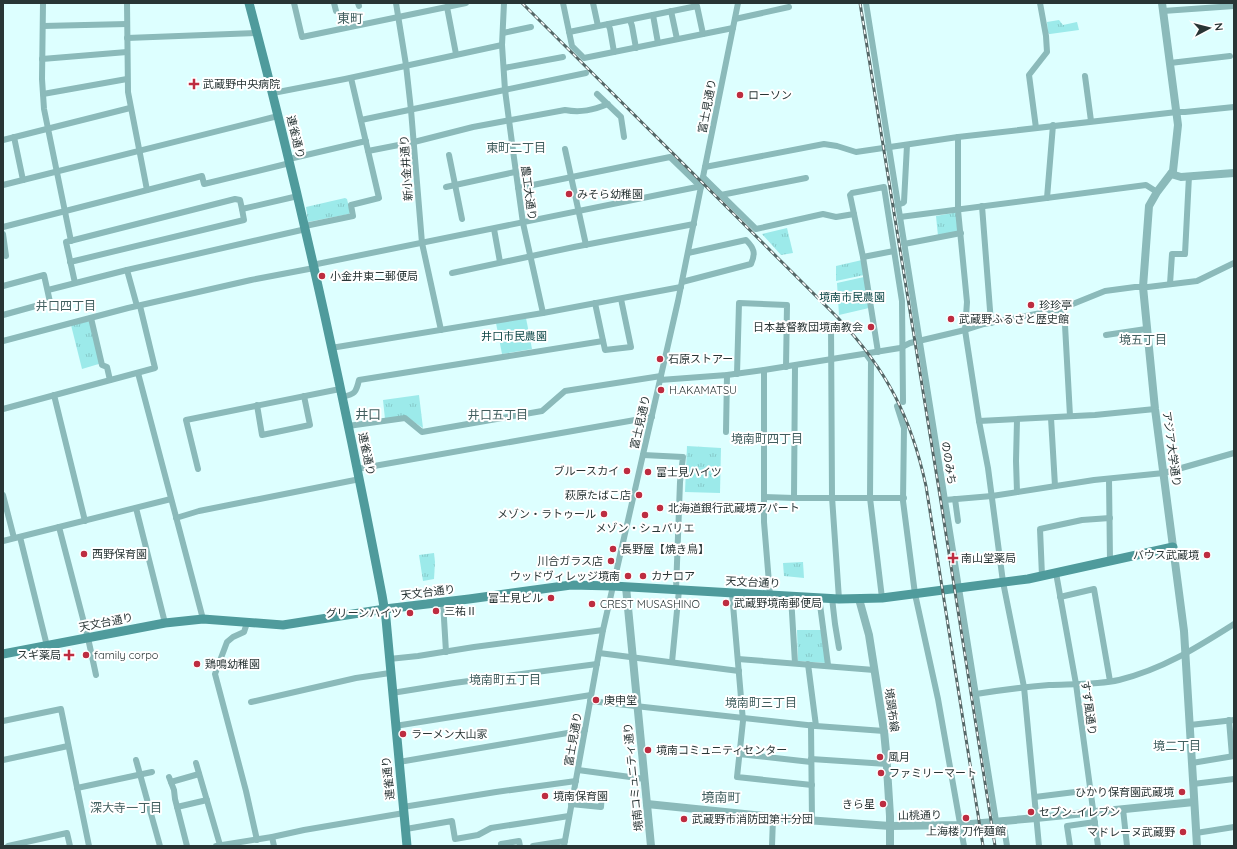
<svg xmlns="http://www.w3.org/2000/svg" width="1237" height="849" font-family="Quicksand,'Noto Sans JP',sans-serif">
<defs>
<pattern id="grass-tufts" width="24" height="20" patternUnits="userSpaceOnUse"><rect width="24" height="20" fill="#9ceaea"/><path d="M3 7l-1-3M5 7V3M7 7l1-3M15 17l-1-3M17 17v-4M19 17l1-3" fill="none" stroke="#86c9c9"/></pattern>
</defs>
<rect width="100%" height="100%" fill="#dff"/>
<!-- grass -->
<g fill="url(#grass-tufts)">
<path d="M1059,20L1063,25L1077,22L1079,30L1050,34L1048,33L1047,22Z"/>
<path d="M345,198L347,199L350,212L349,214L308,222L306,207Z"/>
<path d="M958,212L959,232L938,236L936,216Z"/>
<path d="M787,228L793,253L781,255L762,234Z"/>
<path d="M862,260L864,275L836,281V266Z"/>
<path d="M90,321L102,363L82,369L71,325Z"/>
<path d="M419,395L423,428L405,416L385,419L383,400Z"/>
<path d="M687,446L721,448L720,493L685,492Z"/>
<path d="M434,553L435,562L434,579L423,581L419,555Z"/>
<path d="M803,562L804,578L784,576L783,563Z"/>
<path d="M797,630H822L826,663L798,661Z"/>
</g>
<!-- garden -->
<g fill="#9ceaea">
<path d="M864,277L869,308L839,315L837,283Z"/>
<path d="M526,318L532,349L502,354L496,323Z"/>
</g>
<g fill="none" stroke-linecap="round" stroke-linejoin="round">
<!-- minor -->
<g stroke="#8bbaba" stroke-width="6">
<path d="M43,3L42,79L44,109L71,241"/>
<path d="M127,3L128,92L147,190"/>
<path d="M294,3L302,37L466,3"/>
<path d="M334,3L336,11"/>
<path d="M358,3L359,6"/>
<path d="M396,3L406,65L411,110L422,243L441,330"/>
<path d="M504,3L502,45L505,90L514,158L523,223L543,313"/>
<path d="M563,3L572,46L584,58L733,28"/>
<path d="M593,3L598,26"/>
<path d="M866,3L996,821"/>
<path d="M447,7L456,54"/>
<path d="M671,11L677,39"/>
<path d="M1163,11L1234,6"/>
<path d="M653,15L658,43"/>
<path d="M735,19L789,7"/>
<path d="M630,20L632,26L636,48"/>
<path d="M608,24L610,29L614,52"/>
<path d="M43,26L127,24"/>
<path d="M569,32L697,6L703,34"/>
<path d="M503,33L531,27"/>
<path d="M127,38L257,33"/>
<path d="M42,59L127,52"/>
<path d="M1170,63L1230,56"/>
<path d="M504,68L563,57"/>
<path d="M1085,76L1091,121"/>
<path d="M273,93L345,79L502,45"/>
<path d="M43,94L127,79"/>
<path d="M597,94L621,117L624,137"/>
<path d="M361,120L586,73"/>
<path d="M1036,128L1029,75L1047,52L1046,36L1040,3"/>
<path d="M14,137L23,180"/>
<path d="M958,137V210L967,302L965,330L979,421L988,468L1003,582L1024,687L1039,846"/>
<path d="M3,140L130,108"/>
<path d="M565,149L586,245"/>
<path d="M368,151L414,142L473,127L565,110C581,113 593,110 608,104"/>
<path d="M449,155L462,219"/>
<path d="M289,159L366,141"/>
<path d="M705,167L824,144L837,146L856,152L958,137L1177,112H1185L1234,107"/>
<path d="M703,177L756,229L823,214L836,217L854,214"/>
<path d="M3,185L278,116"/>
<path d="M446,187L515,172"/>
<path d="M518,188L670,157L701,187"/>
<path d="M721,195L806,178"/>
<path d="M1047,198L1053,125"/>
<path d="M897,205L903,203L904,202L907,145"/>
<path d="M982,206L991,323"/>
<path d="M900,217L1146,185L1157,192"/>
<path d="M305,226L353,216L351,205L379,198L351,78"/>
<path d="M3,227L202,176L204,184L290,163"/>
<path d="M494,229L500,262"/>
<path d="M3,234L6,256"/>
<path d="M904,244L961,233"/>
<path d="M863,257L894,251"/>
<path d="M70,262L244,220L242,209"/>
<path d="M127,270L137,306"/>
<path d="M452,273L574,247L694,224"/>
<path d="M682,282L751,264C756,253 754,248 746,240L688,253"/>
<path d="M75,283L66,242L235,199L240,200L242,209L298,196"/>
<path d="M1170,284L1172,254H1185L1189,176"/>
<path d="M3,286L44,275L50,302L3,315"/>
<path d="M48,290L127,270L306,229"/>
<path d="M595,303L605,350L631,347L621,299"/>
<path d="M1064,307L1070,416"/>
<path d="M91,318L102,365L107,367L110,380"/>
<path d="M831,324L832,497L839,599"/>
<path d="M1106,335L1146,329"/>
<path d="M3,341L128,308L251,280L314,268L317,264L697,187H701"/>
<path d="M331,348L543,313L681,287"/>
<path d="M878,352L863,257L850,195L852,193L884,187L902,301L903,402"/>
<path d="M866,354L871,361L870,498L882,598"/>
<path d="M764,370V522L770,595"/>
<path d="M138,373L203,619"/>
<path d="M737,374L739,303L787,305L786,367"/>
<path d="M660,380L727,375L764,370L900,348L910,343L965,330L984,324L1041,313L1053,312L1105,291L1135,287H1148L1197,281L1234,263"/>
<path d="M54,395L85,521"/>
<path d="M342,397C355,394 356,393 359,380L603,341"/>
<path d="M257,405L262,435L310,425L304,396"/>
<path d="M897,406L904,428L903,501L915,594L938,699L964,846"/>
<path d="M3,409L155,368L140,306"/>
<path d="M1051,418L1055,486"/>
<path d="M1017,420L1016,461L1017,492"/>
<path d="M979,421L1095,415L1155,409"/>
<path d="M348,426L405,418L422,432L542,411L565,391L661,376"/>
<path d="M726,432L727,375"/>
<path d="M643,455L683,457L680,482L676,590"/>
<path d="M198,469L186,420L340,389"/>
<path d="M357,469L652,417"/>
<path d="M1109,479L1110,561"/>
<path d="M3,495L14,538"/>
<path d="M764,497L794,498H904"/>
<path d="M794,498L795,366"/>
<path d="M955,499L958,521"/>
<path d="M945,500L992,496L1094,480L1164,473L1234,453"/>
<path d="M136,508L165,623"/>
<path d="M176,518L199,511L360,479"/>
<path d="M59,527L88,638L96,675"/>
<path d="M20,537L47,646"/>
<path d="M3,541L171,499"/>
<path d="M1056,573L1076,684L1098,846"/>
<path d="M1042,576L1040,529L1082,520L1110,518"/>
<path d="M732,593L743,721L737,777L812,785"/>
<path d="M791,596L795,663"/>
<path d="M819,597L828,665"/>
<path d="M1060,597L1094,589L1110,681"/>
<path d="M832,598L835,624L839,648"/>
<path d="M443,602L446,652"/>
<path d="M247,623L244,632L233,637L227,642L215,674L246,791L257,840"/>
<path d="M599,653L739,671"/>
<path d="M389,659L418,656L474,647L603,630"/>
<path d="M738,659L874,670"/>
<path d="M672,662L679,590"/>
<path d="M808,664L816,726"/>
<path d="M392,693L454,683L597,664"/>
<path d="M976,694C1001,690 1025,687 1049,685C1072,684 1097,685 1119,680C1163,669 1196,648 1234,624"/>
<path d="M590,701L816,726L884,731"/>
<path d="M251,702L356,678L390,673"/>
<path d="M1229,720L1232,756"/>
<path d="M3,721L61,709L89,846"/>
<path d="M811,725L812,821"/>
<path d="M1190,725L1234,720"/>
<path d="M395,726L591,695"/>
<path d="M739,754L811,762"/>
<path d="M811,759L887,764"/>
<path d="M3,760L68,746"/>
<path d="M136,760L160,846"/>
<path d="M399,762L585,730"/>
<path d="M196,763L220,845"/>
<path d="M1192,763L1234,756"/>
<path d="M578,770L645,779"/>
<path d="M169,777L174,790L175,799L187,846"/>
<path d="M171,782L199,774"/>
<path d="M1193,784L1234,779"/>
<path d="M77,788L152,772"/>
<path d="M1035,797L1091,790"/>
<path d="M571,804L601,807L602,792"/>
<path d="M177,807L207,800"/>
<path d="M403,807L496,792L576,781"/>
<path d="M1123,809L1127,846"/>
<path d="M1003,821L1007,846"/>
<path d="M406,829L452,821L455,839L478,835L491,828L569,816"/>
<path d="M1196,833L1234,827"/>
<path d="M272,837L274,846"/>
<path d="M8,846L67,833L70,846"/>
<path d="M216,846L272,837L304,830L404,813"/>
<path d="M502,846L501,844L519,841L520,846"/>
<path d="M533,846L565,841"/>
<path d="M564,846L603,630L678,301L738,3"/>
<path d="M772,846L773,818"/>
<path d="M1070,846L1067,826L1095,822"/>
</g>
<!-- tertiary -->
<g stroke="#8bbaba" stroke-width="8">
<path d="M1162,3L1178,125L1173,171L1157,192L1149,206L1143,287L1155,409L1184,631L1197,846"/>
<path d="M1171,174L1181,177L1234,173"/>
<path d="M626,587L651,846"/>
<path d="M859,599L869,635L884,731L886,752L890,816V846"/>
<path d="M647,804L792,819L890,826L960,825L1036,818L1194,802"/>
</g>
<!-- secondary -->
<g stroke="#4f9b9c" stroke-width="9">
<path d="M249,3C301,198 344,396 382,595L386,619L407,846"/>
<path d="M3,654L165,623L203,619L283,625L385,609L469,599L571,585L613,586L839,599L882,598L1028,579L1173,547"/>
</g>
<defs>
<g id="rail">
<path d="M522,3L838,318C887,370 911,417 926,486L983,846"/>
<path d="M860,3L940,496L995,846"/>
</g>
</defs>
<!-- rail casing -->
<use href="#rail" stroke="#556767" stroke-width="3"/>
<!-- rail -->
<use href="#rail" stroke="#fff" stroke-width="1.5" stroke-dasharray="4.5" stroke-linecap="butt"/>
</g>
<!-- markers -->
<g fill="#bd2c40" stroke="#fff" stroke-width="1.5">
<path d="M192 78h4v4h4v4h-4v4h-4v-4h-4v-4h4z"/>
<circle cx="740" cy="95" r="4"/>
<circle cx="569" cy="194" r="4"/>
<circle cx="322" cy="276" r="4"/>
<circle cx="1031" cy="305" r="4"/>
<circle cx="951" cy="319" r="4"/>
<circle cx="871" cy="327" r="4"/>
<circle cx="660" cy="359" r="4"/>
<circle cx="661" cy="390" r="4"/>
<circle cx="627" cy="471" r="4"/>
<circle cx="648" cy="472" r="4"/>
<circle cx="639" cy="495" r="4"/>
<circle cx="660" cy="508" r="4"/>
<circle cx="604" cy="514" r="4"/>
<circle cx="645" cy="515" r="4"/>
<circle cx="613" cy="549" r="4"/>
<circle cx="84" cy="554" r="4"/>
<circle cx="1207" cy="555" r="4"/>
<path d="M951 552h4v4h4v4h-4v4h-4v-4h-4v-4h4z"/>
<circle cx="611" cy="561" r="4"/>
<circle cx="628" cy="576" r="4"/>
<circle cx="643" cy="576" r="4"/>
<circle cx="551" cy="598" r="4"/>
<circle cx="726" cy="603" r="4"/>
<circle cx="592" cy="604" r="4"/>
<circle cx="436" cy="611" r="4"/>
<circle cx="410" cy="613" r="4"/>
<path d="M67 649h4v4h4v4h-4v4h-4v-4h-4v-4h4z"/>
<circle cx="86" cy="655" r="4"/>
<circle cx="197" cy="664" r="4"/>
<circle cx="596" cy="700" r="4"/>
<circle cx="403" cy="734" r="4"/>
<circle cx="648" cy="750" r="4"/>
<circle cx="880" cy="757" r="4"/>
<circle cx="881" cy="773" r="4"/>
<circle cx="1182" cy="792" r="4"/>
<circle cx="545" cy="796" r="4"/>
<circle cx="883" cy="804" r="4"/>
<circle cx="1031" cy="812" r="4"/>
<circle cx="966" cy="818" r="4"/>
<circle cx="684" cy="819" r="4"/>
<circle cx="1183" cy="832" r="4"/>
</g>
<g text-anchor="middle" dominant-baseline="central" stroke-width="4" stroke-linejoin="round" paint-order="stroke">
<!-- poi labels -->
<g font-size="11" fill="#283535" stroke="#fff" text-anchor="start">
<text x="203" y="84">武蔵野中央病院</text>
<text x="748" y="95">ローソン</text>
<text x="577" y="194">みそら幼稚園</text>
<text x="330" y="276">小金井東二郵便局</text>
<text x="1039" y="305">珍珍亭</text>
<text x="959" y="319">武蔵野ふるさと歴史館</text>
<text x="863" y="327" text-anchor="end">日本基督教団境南教会</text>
<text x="668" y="359">石原ストアー</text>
<text x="669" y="390">H.AKAMATSU</text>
<text x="619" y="471" text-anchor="end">ブルースカイ</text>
<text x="656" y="472">富士見ハイツ</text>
<text x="631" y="495" text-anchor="end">萩原たばこ店</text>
<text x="668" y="508">北海道銀行武蔵境アパート</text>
<text x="596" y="514" text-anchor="end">メゾン・ラトゥール</text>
<text x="645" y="528" text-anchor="middle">メゾン・シュバリエ</text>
<text x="621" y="549">長野屋【焼き鳥】</text>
<text x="92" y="554">西野保育園</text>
<text x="1199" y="555" text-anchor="end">バウス武蔵境</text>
<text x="961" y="558">南山堂薬局</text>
<text x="603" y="561" text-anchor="end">川合ガラス店</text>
<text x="620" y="576" text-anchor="end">ウッドヴィレッジ境南</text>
<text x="651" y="576">カナロア</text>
<text x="543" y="598" text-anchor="end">富士見ビル</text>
<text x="734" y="603">武蔵野境南郵便局</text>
<text x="600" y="604">CREST MUSASHINO</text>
<text x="444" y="611">三祐Ⅱ</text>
<text x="402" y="613" text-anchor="end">グリーンハイツ</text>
<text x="61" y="655" text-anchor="end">スギ薬局</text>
<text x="94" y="655">family corpo</text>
<text x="205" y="664">鶏鳴幼稚園</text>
<text x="604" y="700">庚申堂</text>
<text x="411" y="734">ラーメン大山家</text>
<text x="656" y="750">境南コミュニティセンター</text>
<text x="888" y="757">風月</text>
<text x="889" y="773">ファミリーマート</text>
<text x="1174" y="792" text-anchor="end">ひかり保育園武蔵境</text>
<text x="553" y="796">境南保育園</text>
<text x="875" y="804" text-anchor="end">きら星</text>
<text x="1039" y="812">セブン-イレブン</text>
<text x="692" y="819">武蔵野市消防団第十分団</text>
<text x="966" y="831" text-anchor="middle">上海楼 刀作麺館</text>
<text x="1175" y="832" text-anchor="end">マドレーヌ武蔵野</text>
</g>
<!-- street labels -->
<g font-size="11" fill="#283535" stroke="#fff">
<text transform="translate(707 106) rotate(-79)">富士見通り</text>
<text transform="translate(296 137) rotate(76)">連雀通り</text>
<text transform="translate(406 168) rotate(-94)">新小金井通り</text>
<text transform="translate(529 193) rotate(82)">農工大通り</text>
<text transform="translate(640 422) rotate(-77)">富士見通り</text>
<text transform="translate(1172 449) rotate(82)">アジア大学通り</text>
<text transform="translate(367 454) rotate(78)">連雀通り</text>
<text transform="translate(949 463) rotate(81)">ののみち</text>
<text transform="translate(753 582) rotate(3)">天文台通り</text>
<text transform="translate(428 592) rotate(-7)">天文台通り</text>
<text transform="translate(106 622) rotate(-11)">天文台通り</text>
<text transform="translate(1089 708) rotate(82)">すず風通り</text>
<text transform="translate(892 710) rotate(82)">境調布線</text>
<text transform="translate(573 739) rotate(-80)">富士見通り</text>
<text transform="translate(633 777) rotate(-96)">境南コミュニティ通り</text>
<text transform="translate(388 778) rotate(-96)">連雀通り</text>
<text transform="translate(920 815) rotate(-1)">山桃通り</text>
</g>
<!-- park labels -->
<g font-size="11" fill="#0b4646" stroke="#fff">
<text x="852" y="297">境南市民農園</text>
<text x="514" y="336">井口市民農園</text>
</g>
<!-- neighbourhood labels -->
<g font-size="12" fill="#405e5e" stroke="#fff">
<text x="516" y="147">東町二丁目</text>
<text x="66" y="305">井口四丁目</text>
<text x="1143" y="339">境五丁目</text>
<text x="498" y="414">井口五丁目</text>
<text x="767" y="438">境南町四丁目</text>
<text x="505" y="679">境南町五丁目</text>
<text x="761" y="702">境南町三丁目</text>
<text x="1177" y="745">境二丁目</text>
<text x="126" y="807">深大寺一丁目</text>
</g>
<!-- quarter labels -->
<g font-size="13" fill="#405e5e" stroke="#fff">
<text x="350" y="18">東町</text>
<text x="368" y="414">井口</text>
<text x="721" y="797">境南町</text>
</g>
</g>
<!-- border -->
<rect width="1237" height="849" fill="none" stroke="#283535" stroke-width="8"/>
<!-- north arrow -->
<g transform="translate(1209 28) rotate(83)" stroke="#ffffff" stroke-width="3" paint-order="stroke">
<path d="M0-3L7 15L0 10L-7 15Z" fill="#283535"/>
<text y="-6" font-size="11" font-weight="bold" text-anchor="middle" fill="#283535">N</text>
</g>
</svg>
